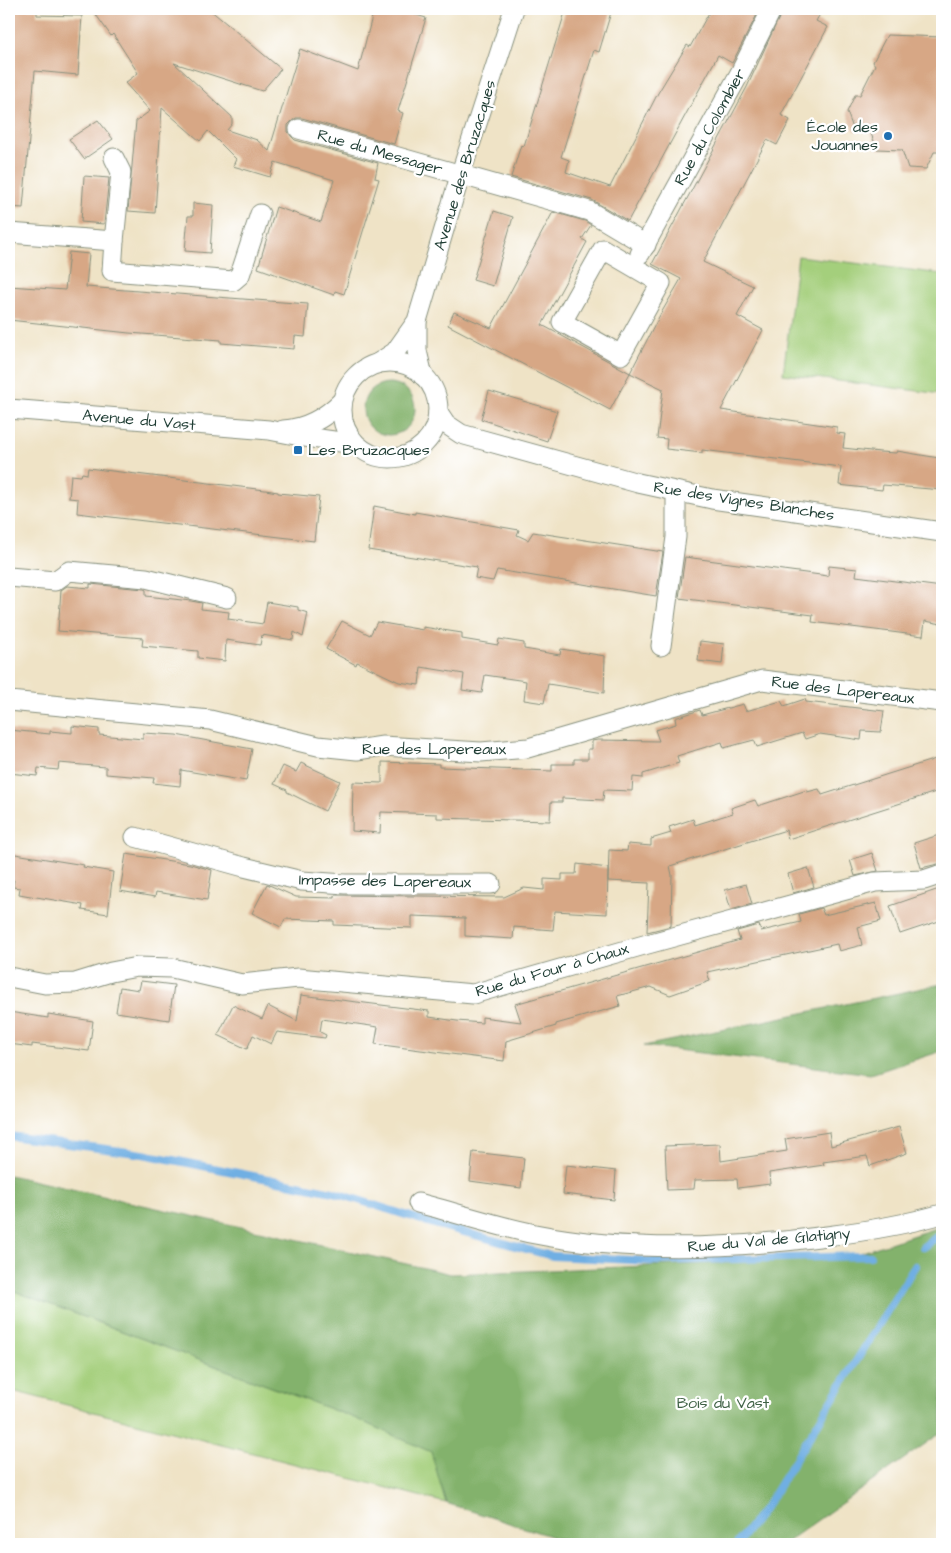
<svg xmlns="http://www.w3.org/2000/svg" width="951" height="1553" font-family="'Architects Daughter',sans-serif">
<rect width="100%" height="100%" fill="#fff"/>
<filter id="ink" filterUnits="userSpaceOnUse"><feTurbulence type="fractalNoise" baseFrequency=".02" numOctaves="2"/><feDisplacementMap in="SourceGraphic" scale="10" xChannelSelector="R" yChannelSelector="G"/><feConvolveMatrix kernelMatrix="1 2 1 2 8 2 1 2 1" color-interpolation-filters="sRGB"/></filter>
<filter id="wash" filterUnits="userSpaceOnUse"><feTurbulence type="fractalNoise" baseFrequency=".0096" numOctaves="4" result="noise"/><feDisplacementMap in="SourceGraphic" scale="20" xChannelSelector="R" yChannelSelector="G"/><feGaussianBlur stdDeviation="1.12" result="paint"/><feColorMatrix in="noise" values="0 0 0 0 0 0 0 0 0 0 0 0 0 0 0 0 0 1.4 0 .05"/><feComposite in="paint" operator="in"/></filter>
<g filter="url(#wash)">
<rect width="100%" height="100%" fill="#efe3c6"/>
<!-- green -->
<g fill="#a4cf7c" stroke="#628658">
<path d="M798,256L942,274V394L783,374Z"/>
<path d="M9,1289L352,1417L432,1452L446,1503L9,1390Z"/>
</g>
<!-- forest -->
<g fill="#83b26c" stroke="#517850">
<circle cx="389" cy="409" r="26"/>
<path d="M942,984V1051L871,1074L644,1046Z"/>
<path d="M9,1175L451,1274L844,1258L942,1226V1432L784,1544H575L446,1503L431,1452L352,1417L9,1289Z"/>
</g>
<g fill="none" stroke-linecap="round" stroke-linejoin="round">
<!-- stream -->
<g stroke="#70afe3" stroke-width="8">
<path d="M9,1136L143,1154L333,1192L434,1224L552,1256L652,1261L870,1256"/>
<path d="M923,1247L942,1233"/>
<path d="M737,1544L769,1502L915,1266"/>
</g>
</g>
<g id="blocks">
<!-- building -->
<g fill="#d7a785">
<path d="M9,9H37V15L82,16L78,75L35,71L23,208L9,207Z"/>
<path d="M92,9H209L281,69L262,91L174,63L232,117V124L227,130L257,140L269,151L300,49L358,71L374,9H397L426,18L398,111L403,113L394,144L302,118H296L292,121L288,125V132L291,136L295,140L378,163L375,178L379,179L344,294L335,291L334,295L258,268L276,207L321,222L334,180L275,162L270,177L233,166L236,159L208,131L200,141L162,108L155,213L128,211L136,121L150,111L125,83L138,73L113,34L111,36Z"/>
<path d="M566,9H612L599,52L594,50L561,157L569,160L566,172L610,187L658,93L687,45L690,47L711,9H760L732,63L718,55L628,221L592,200L511,177L521,145L524,146Z"/>
<path d="M783,9H823L816,21L828,27L781,115L790,120L777,145L767,140L703,262L753,286L737,316L763,330L721,410L837,427V433L845,434L843,448L880,452L896,453L897,451L939,458L938,466L942,467V490L883,485L882,490L839,485L841,467L702,450V453L666,449L667,439L657,438L663,389L630,373L660,315L681,279L652,264L747,87Z"/>
<path d="M887,35L942,37V152H934L926,169L908,168L902,150L877,149L870,131H854L847,112L855,95H860L875,65L873,62Z"/>
<path d="M98,120L113,139L84,159L69,139Z"/>
<path d="M84,176L109,178L104,224L81,222Z"/>
<path d="M193,203L213,205L210,253L185,251L188,216H193Z"/>
<path d="M494,211L513,217L493,286L473,280Z"/>
<path d="M553,212L585,221L591,225L582,239L587,242L542,325L630,373L610,410L448,325L454,312L491,328Z"/>
<path d="M69,252L89,254L86,287L308,304L305,337L295,336L294,349L221,343V340L129,333L9,320V286L65,290Z"/>
<path d="M489,391L557,411L547,441L481,419Z"/>
<path d="M88,468L265,490L278,492V493L319,497L314,541L77,513L78,499L69,498L71,475L81,476L82,473L87,474Z"/>
<path d="M374,506L415,514V512L519,530L517,535L528,540L533,532L663,552L656,596L497,570L493,581L475,578L477,567L368,550Z"/>
<path d="M685,557L828,576L829,566L857,569L856,576L942,587V624L925,621L923,636L812,622L813,615L679,598Z"/>
<path d="M90,584L144,589L146,590V596L191,601L202,603L201,609L229,612L228,619L263,624L267,602L298,607V610L308,613L303,637L294,632L293,640L262,635L260,645L226,640L225,661L198,658V651L142,646L143,638L58,631L61,590L67,586L90,588Z"/>
<path d="M342,621L370,635L377,622L423,630V627L462,633V639L498,645L499,639L524,643V649L560,655L561,649L605,656L604,693L548,684L544,703L524,700L526,681L485,675L482,693L462,690L464,674L421,667L419,685L399,682L357,662L356,665L326,649Z"/>
<path d="M700,641L724,644L722,664L698,661Z"/>
<path d="M805,699L806,702L884,711L881,732L862,731L861,740L820,734L805,739L802,733L757,747L754,740L724,748L722,742L677,756L679,763L643,774V778L633,777L632,791L604,790L603,800L562,798V802H551L550,821L437,818V814L381,812L380,833L352,831L353,782L382,783V762L439,764V767L552,771V764H574V759H588V749H592V741L598,740L659,741L655,730L676,724L675,718L700,710L702,715L743,704L746,711L781,701L784,706Z"/>
<path d="M72,726L99,729V735L143,739V733L176,735L252,749L246,781L181,770L180,786L153,783L154,778L106,774V767L59,763L58,770L38,768L37,776L9,773V730L50,734V731L72,733Z"/>
<path d="M942,757V790L788,839L786,830L670,866L672,875L671,926L647,932L649,883L608,881L609,850L627,851L628,844L651,846V839L671,833L669,827L693,819L695,825L733,813L731,808L755,800L758,806L807,790V792L819,789L822,795Z"/>
<path d="M301,763L340,781L325,811L287,792V790L274,784L283,766L296,772Z"/>
<path d="M942,834V863L921,868L914,843Z"/>
<path d="M9,853L84,865L83,867L113,872L108,914L82,910L83,905L19,894L20,888L13,887L14,880L9,879Z"/>
<path d="M872,853L878,871L855,876L850,860Z"/>
<path d="M126,854L190,864L212,870L207,900L156,892L155,897L120,891Z"/>
<path d="M577,864L608,868L607,914L555,911L553,930L514,927L513,939L465,936V918L412,916V928L334,925V921L285,919L281,927L252,913L267,884L296,897L335,898V895L504,897L524,888L544,890V879L562,880V874H576Z"/>
<path d="M808,868L814,887L793,893L788,874Z"/>
<path d="M746,884L752,904L731,910L725,890Z"/>
<path d="M942,888V920L900,934L890,906Z"/>
<path d="M876,903L881,921L858,927L862,945L839,951L837,944L707,972L710,981L670,995L651,987L617,996L620,1006L556,1024V1026L506,1041L504,1061L375,1044L378,1027L322,1019L320,1032L326,1035L325,1038L277,1032L271,1044L253,1035L247,1049L218,1035L233,1005L262,1019L268,1006L297,1021L301,995L429,1011V1017L457,1021L482,1023V1017L521,1022L515,1004L740,940L737,931L759,925L761,931L801,922L799,914L821,908L824,915Z"/>
<path d="M141,981L174,985L169,1020L116,1012L120,987L139,990Z"/>
<path d="M9,1012L48,1018V1014L93,1021L89,1051L32,1044V1047L9,1044Z"/>
<path d="M899,1127L907,1153L870,1166L867,1156L823,1162L824,1165L769,1173L770,1184L738,1188L737,1179L695,1180L694,1189L667,1190L665,1146L720,1144L721,1161L787,1151L785,1139L829,1132L831,1146Z"/>
<path d="M473,1152L524,1158L521,1188L470,1181Z"/>
<path d="M566,1165L616,1171L614,1200L563,1194Z"/>
</g>
</g>
</g>
<g filter="url(#ink)">
<use href="#blocks" fill-opacity="0" stroke="#87907d" stroke-width="1"/>
<g fill="none" stroke-linecap="round" stroke-linejoin="round">
<defs>
<g id="minor">
<path d="M299,129L589,211L646,245"/>
<path d="M9,233L114,241L112,271L233,281L240,275L260,214"/>
<path d="M114,241L121,172L114,158"/>
<path d="M603,249L661,283L621,355L562,322Z"/>
<path d="M640,254L741,71L772,9"/>
<path d="M417,323V351L423,376"/>
<circle cx="390" cy="410" r="48"/>
<path d="M378,363L395,352L417,321L460,176L514,9"/>
<path d="M9,409L269,430L305,437L355,444"/>
<path d="M438,412L446,424L461,434L638,483L712,499L942,532"/>
<path d="M283,430C306,429 326,417 342,401"/>
<path d="M9,577L55,581L69,571L146,578L227,598"/>
<path d="M661,646L676,537V492"/>
<path d="M9,701L210,720L318,746L357,750L383,746L481,752L528,748L762,680L942,702"/>
<path d="M135,837L244,867L302,881L345,884H491"/>
<path d="M9,977L45,984L75,983L111,972L137,967L172,968L242,984L298,978L473,994L644,945L875,882L924,880L942,874"/>
<path d="M418,1203C457,1213 496,1226 535,1234C631,1253 731,1249 827,1236C866,1231 904,1225 942,1214"/>
</g>
</defs>
<!-- minor casing -->
<use href="#minor" stroke="#87907d" stroke-width="21"/>
<!-- minor -->
<use href="#minor" stroke="#fff" stroke-width="19"/>
</g>
</g>
<!-- markers -->
<g fill="#1f6fb2" stroke="#fff" stroke-width="2">
<circle cx="888" cy="136" r="5"/>
<rect x="293" y="445" width="10" height="10" rx="2.5"/>
</g>
<g text-anchor="middle" dominant-baseline="central" stroke-width="4.5" stroke-linejoin="round" paint-order="stroke">
<!-- street labels -->
<g font-size="16" fill="#1f3d34" stroke="#fff">
<text transform="translate(710 127) rotate(-61)">Rue du Colombier</text>
<text transform="translate(380 152) rotate(16)">Rue du Messager</text>
<text transform="translate(465 165) rotate(-73)">Avenue des Bruzacques</text>
<text transform="translate(139 420) rotate(5)">Avenue du Vast</text>
<text transform="translate(744 501) rotate(9)">Rue des Vignes Blanches</text>
<text transform="translate(843 690) rotate(7)">Rue des Lapereaux</text>
<text x="434" y="749">Rue des Lapereaux</text>
<text transform="translate(385 881) rotate(1)">Impasse des Lapereaux</text>
<text transform="translate(552 970) rotate(-16)">Rue du Four à Chaux</text>
<text transform="translate(769 1240) rotate(-5)">Rue du Val de Glatigny</text>
</g>
<!-- poi labels -->
<g font-size="16" fill="#1f3d34" stroke="#fff" text-anchor="end">
<text x="878" y="127">École des<tspan x="878" dy="18">Jouannes</tspan></text>
<text x="308" y="450" text-anchor="start">Les Bruzacques</text>
</g>
<!-- park labels -->
<g font-size="16" fill="#406246" stroke="#fff">
<text x="723" y="1403">Bois du Vast</text>
</g>
</g>
<!-- margin -->
<rect width="951" height="1553" fill="none" stroke="#fff" stroke-width="30"/>
</svg>
